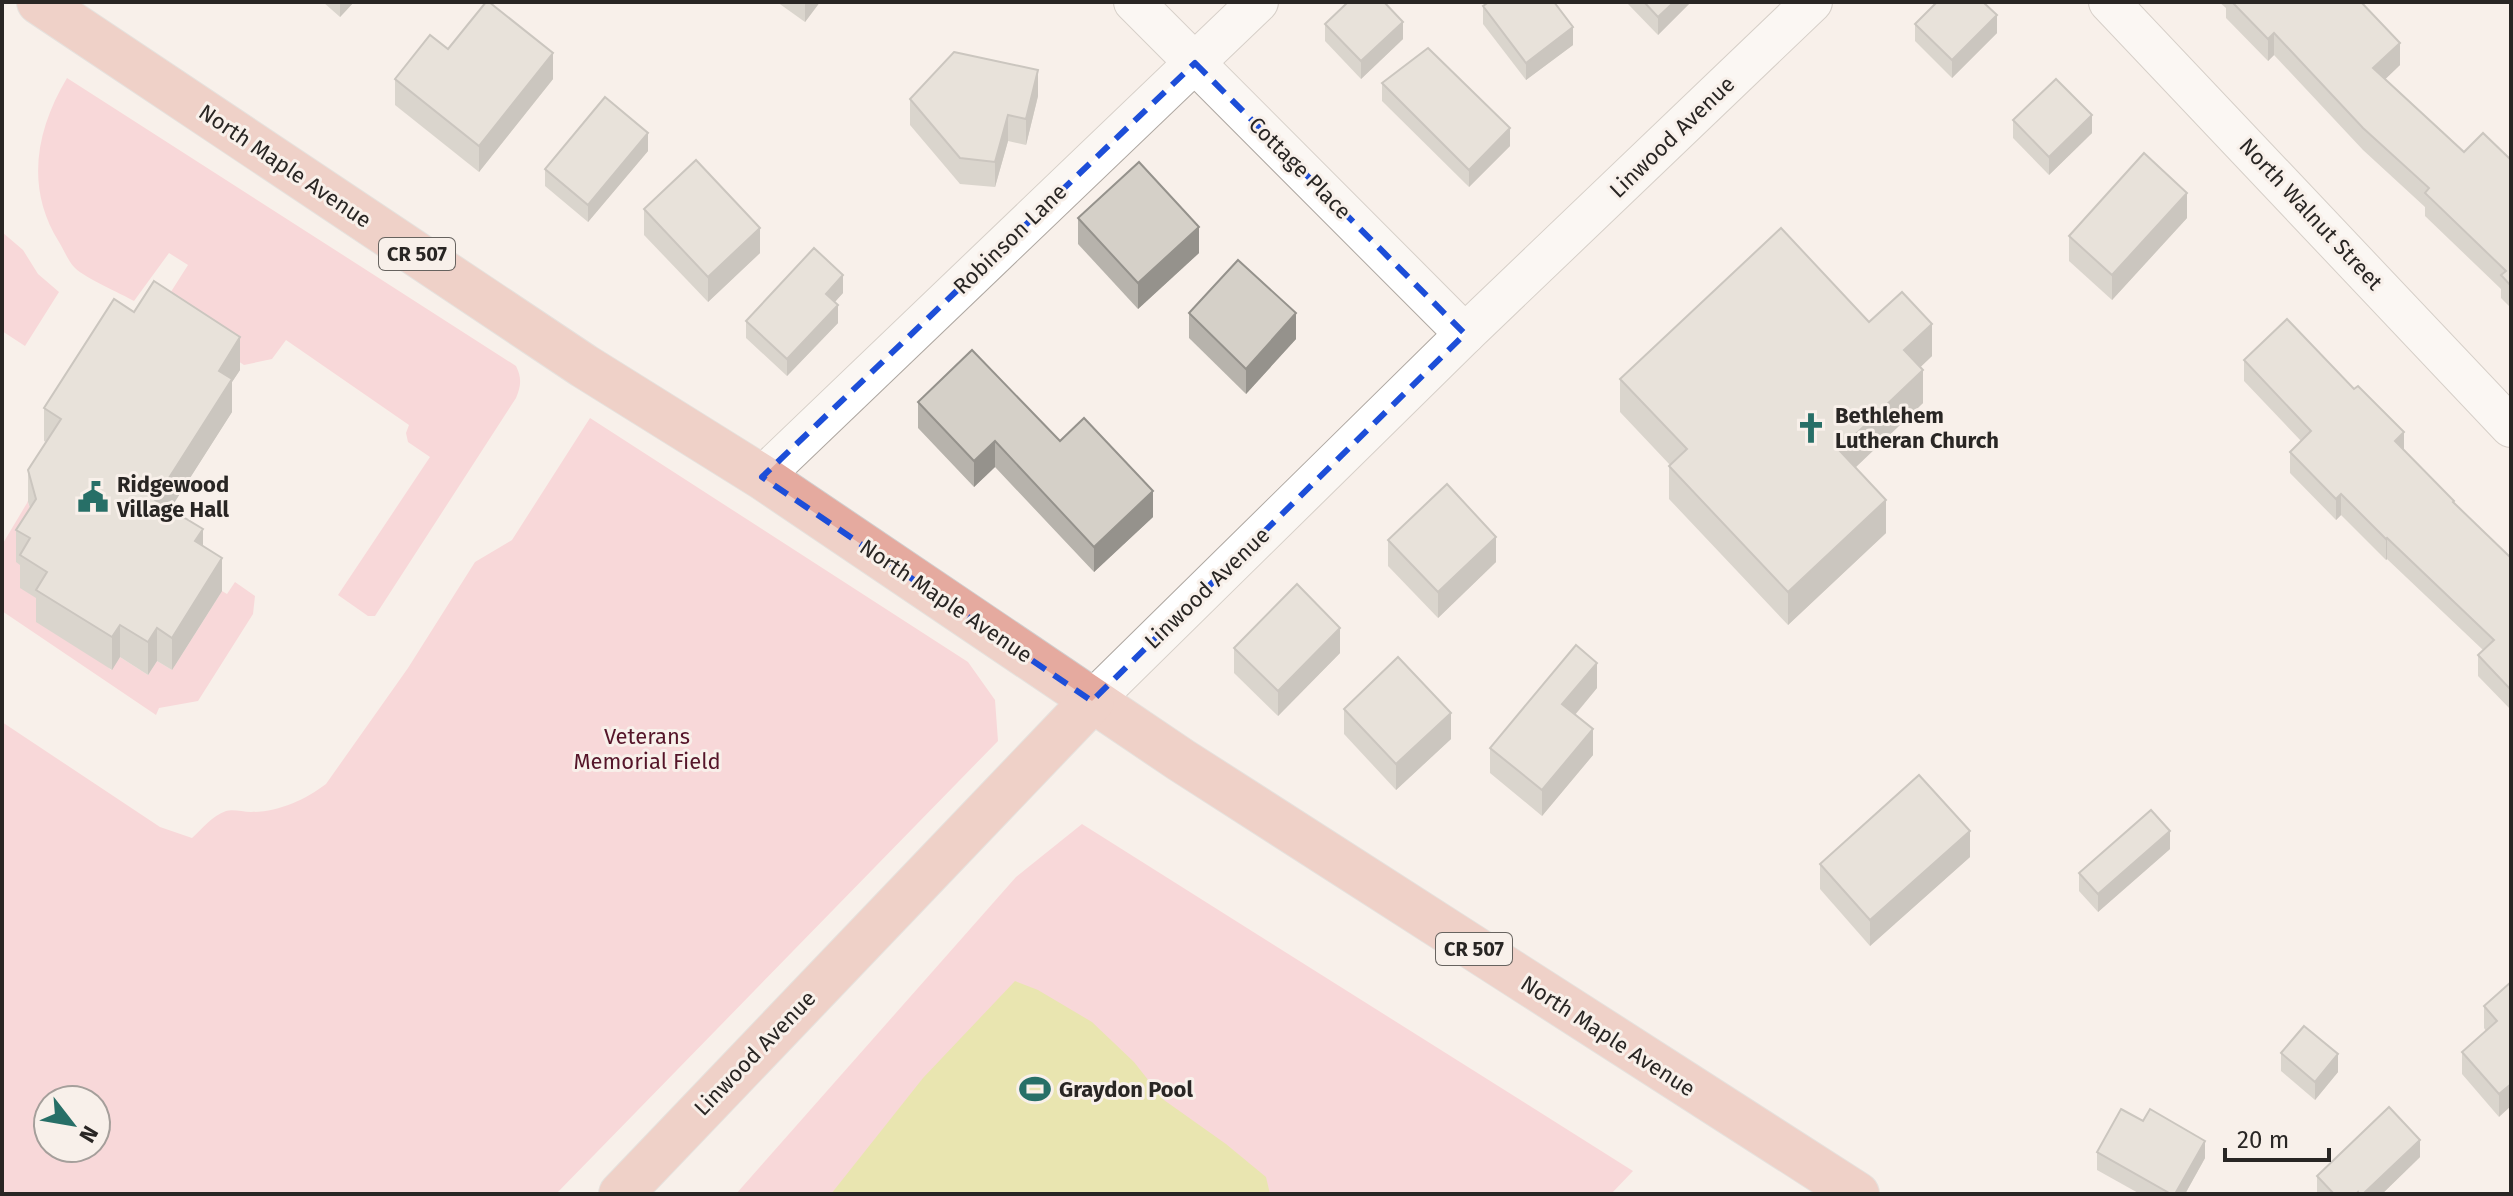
<svg xmlns="http://www.w3.org/2000/svg" width="2513" height="1196" font-family="'Fira Sans',sans-serif">
<rect width="100%" height="100%" fill="#f8f0ea"/>
<!-- green -->
<g fill="#f8bac6" fill-rule="evenodd">
<path d="M67,78L516,366C522,378 521,386 516,398L375,616H368L338,595L430,457L408,442L406,433L409,425L286,340L272,359L244,365L160,309L188,265L169,253L134,301C120,293 85,278 75,268C68,261 64,250 59,242C25,188 36,130 67,78Z"/>
<path d="M2,232L23,250L38,274L59,292L25,346L2,331Z"/>
<path d="M590,418L968,662L995,700L998,741L556,1194H2V722L160,827L192,838C202,829 212,816 226,811C233,809 243,812 251,812C278,812 305,800 326,784L408,668L475,562L512,540ZM48,1100H96V1148H48Z"/>
<path d="M33,488L28,502L34,523L30,571L47,605L111,670L120,657L148,675L157,661L172,670L222,591L227,594L235,582L255,596L253,614L198,701L159,708L156,715L2,611V545L27,503Z"/>
<path d="M1082,824L1633,1171L1611,1194H736L1016,877Z"/>
</g>
<!-- water -->
<path fill="#d8d76c" d="M1015,981L1038,990L1092,1022L1134,1062L1164,1100L1226,1144L1266,1177L1270,1194H831L923,1078Z"/>
<g fill="none" stroke-linecap="round" stroke-linejoin="round">
<defs>
<g id="minor">
<path d="M1134,2L1465,334"/>
<path d="M2109,2L2511,427"/>
<path d="M762,477L1258,2"/>
<path d="M1092,701L1465,334L1812,2"/>
</g>
<g id="major">
<path d="M39,2L584,366L762,477L1181,760L1857,1194"/>
<path d="M621,1194L1092,701"/>
</g>
</defs>
<!-- minor casing -->
<use href="#minor" stroke="#aea7a1" stroke-width="42"/>
<!-- major casing -->
<use href="#major" stroke="#d0cfcf" stroke-width="46"/>
<!-- minor -->
<use href="#minor" stroke="#fff" stroke-width="40"/>
<!-- major -->
<use href="#major" stroke="#e5aa9f" stroke-width="44"/>
</g>
<!-- wall -->
<g fill="#b7b3ac">
<path d="M323,2H354L340,17Z"/>
<path d="M777,2H820L805,22Z"/>
<path d="M1626,2H1691L1658,35Z"/>
<path d="M2219,2H2361L2400,65L2385,79L2464,152L2511,160V308L2501,298V289L2425,216V207L2363,150L2274,55L2268,61L2226,18V8Z"/>
<path d="M1483,6L1573,45L1526,80L1483,24Z"/>
<path d="M1325,24L1403,39L1361,79L1325,41Z"/>
<path d="M1915,24L1997,33L1952,78L1915,41Z"/>
<path d="M448,49L553,79L479,172L395,105V79Z"/>
<path d="M1382,83L1510,146L1469,187L1382,101Z"/>
<path d="M1038,96L1026,145L1008,141L995,187L960,184L910,125V99Z"/>
<path d="M2013,120L2092,133L2049,175L2013,138Z"/>
<path d="M648,151L588,222L545,186V169Z"/>
<path d="M644,209L760,253L708,302L644,235Z"/>
<path d="M1078,218L1199,253L1138,309L1078,244Z"/>
<path d="M2187,218L2112,300L2069,261V236Z"/>
<path d="M843,293L834,302L838,323L787,376L746,338V321Z"/>
<path d="M134,312L240,370L232,382V412L170,509L203,546L222,591L172,670L157,661L148,675L120,657L112,670L36,622V598L20,588V565L16,562V530L30,508L28,502V470L46,442L44,441V408Z"/>
<path d="M1189,313L1296,339L1246,394L1189,338Z"/>
<path d="M1869,322L1932,356L1920,367L1923,403L1855,468L1886,533L1788,625L1669,499V466L1670,465L1620,412V379Z"/>
<path d="M2244,360L2404,450L2454,504L2511,558V710L2478,676V655L2483,650L2387,559L2386,560L2341,515L2336,520L2290,473V452L2301,441L2244,381Z"/>
<path d="M918,402L1060,441L1153,517L1094,572L995,467L974,487L918,428Z"/>
<path d="M1388,540L1496,562L1438,618L1388,566Z"/>
<path d="M1234,648L1340,653L1278,716L1234,673Z"/>
<path d="M1597,688L1575,715L1593,755L1542,816L1490,773V748Z"/>
<path d="M1344,709L1451,739L1396,790L1344,734Z"/>
<path d="M2170,849L2098,912L2079,891V873Z"/>
<path d="M1970,857L1870,946L1820,889V864Z"/>
<path d="M2511,982L2499,1117L2462,1074V1052L2486,1031L2484,1028V1006Z"/>
<path d="M2281,1053L2338,1072L2315,1100L2281,1071Z"/>
<path d="M2097,1152L2205,1158L2185,1194H2140L2097,1170Z"/>
<path d="M2420,1157L2382,1194H2317V1176Z"/>
</g>
<!-- shaded-wall -->
<g fill="#95928c">
<path d="M340,2H354L340,17Z"/>
<path d="M807,2H820L805,22V4Z"/>
<path d="M1674,2H1691L1658,35V17Z"/>
<path d="M1997,15V33L1952,78V60Z"/>
<path d="M1403,22V39L1361,79V61Z"/>
<path d="M1573,27V45L1526,80V63Z"/>
<path d="M2274,33V55L2268,61V39Z"/>
<path d="M2400,43V65L2373,91V68Z"/>
<path d="M553,53V79L479,172V146Z"/>
<path d="M1038,70V96L1026,145V119Z"/>
<path d="M1008,115V141L995,187V162Z"/>
<path d="M2092,115V133L2049,175V157Z"/>
<path d="M1510,128V146L1469,187V170Z"/>
<path d="M648,133V151L588,222V205Z"/>
<path d="M2187,193V218L2112,300V275Z"/>
<path d="M1199,227V253L1138,309V283Z"/>
<path d="M760,228V253L708,302V277Z"/>
<path d="M843,275V293L826,312V294Z"/>
<path d="M838,305V323L787,376V359Z"/>
<path d="M1296,313V339L1246,394V369Z"/>
<path d="M1932,324V356L1904,383V350Z"/>
<path d="M240,337V370L232,382V412L155,533V500L219,371Z"/>
<path d="M1923,370V403L1839,483V450Z"/>
<path d="M2404,432V453L2395,441Z"/>
<path d="M995,441V467L974,487V461Z"/>
<path d="M1153,491V517L1094,572V547Z"/>
<path d="M2341,494V515L2336,520V499Z"/>
<path d="M1886,500V533L1788,625V592Z"/>
<path d="M203,529V562L195,541Z"/>
<path d="M1496,537V562L1438,618V592Z"/>
<path d="M2387,538V559L2386,560V539Z"/>
<path d="M222,558V591L172,670V638Z"/>
<path d="M120,625V657L112,670V637Z"/>
<path d="M157,628V661L148,675V642Z"/>
<path d="M1340,628V653L1278,716V691Z"/>
<path d="M1597,663V688L1562,730V704Z"/>
<path d="M1451,713V739L1396,790V764Z"/>
<path d="M1593,729V755L1542,816V790Z"/>
<path d="M1970,831V857L1870,946V920Z"/>
<path d="M2170,831V849L2098,912V894Z"/>
<path d="M2338,1054V1072L2315,1100V1082Z"/>
<path d="M2511,1084V1106L2499,1117V1094Z"/>
<path d="M2420,1140V1157L2382,1194H2363Z"/>
<path d="M2205,1141V1158L2185,1194H2175Z"/>
</g>
<!-- building -->
<g fill="#d5d0c8" stroke="#95928c" stroke-width="2">
<path d="M486,2H489L553,53L479,146L395,79L430,35L448,49Z"/>
<path d="M1348,2H1384L1403,22L1361,61L1325,24Z"/>
<path d="M1489,2H1554L1573,27L1526,63L1483,6Z"/>
<path d="M1644,2H1674L1658,17Z"/>
<path d="M1937,2H1983L1997,15L1952,60L1915,24Z"/>
<path d="M2232,2H2361L2400,43L2373,68L2464,152L2483,133L2511,160V286L2501,275L2506,271L2425,193L2429,188L2363,128L2274,33L2268,39Z"/>
<path d="M1428,48L1510,128L1469,170L1382,83Z"/>
<path d="M954,52L1038,70L1026,119L1008,115L995,162L960,158L910,99Z"/>
<path d="M2056,79L2092,115L2049,157L2013,120Z"/>
<path d="M605,97L648,133L588,205L545,169Z"/>
<path d="M2144,153L2187,193L2112,275L2069,236Z"/>
<path d="M696,160L760,228L708,277L644,209Z"/>
<path d="M1139,162L1199,227L1138,283L1078,218Z"/>
<path d="M1781,228L1869,322L1902,292L1932,324L1904,350L1923,370L1839,450L1886,500L1788,592L1669,466L1687,449L1620,379Z"/>
<path d="M814,248L843,275L826,294L838,305L787,359L746,321Z"/>
<path d="M1238,260L1296,313L1246,369L1189,313Z"/>
<path d="M154,281L240,337L219,371L232,379L155,500L203,529L195,541L222,558L172,638L157,628L148,642L120,625L112,637L36,590L47,572L20,555L30,538L16,530L36,499L28,470L61,419L44,408L114,299L134,312Z"/>
<path d="M2287,319L2354,389L2358,386L2404,432L2395,441L2454,501L2453,502L2511,558V690L2478,655L2494,640L2387,538L2386,539L2341,494L2336,499L2290,452L2311,431L2244,360Z"/>
<path d="M972,350L1060,441L1084,418L1153,491L1094,547L995,441L974,461L918,402Z"/>
<path d="M1447,484L1496,537L1438,592L1388,540Z"/>
<path d="M1297,584L1340,628L1278,691L1234,648Z"/>
<path d="M1576,645L1597,663L1562,704L1593,729L1542,790L1490,748Z"/>
<path d="M1398,657L1451,713L1396,764L1344,709Z"/>
<path d="M1919,775L1970,831L1870,920L1820,864Z"/>
<path d="M2151,810L2170,831L2098,894L2079,873Z"/>
<path d="M2511,982V1084L2499,1094L2462,1052L2497,1021L2484,1006Z"/>
<path d="M2304,1026L2338,1054L2315,1082L2281,1053Z"/>
<path d="M2389,1107L2420,1140L2363,1194H2359L2358,1192L2356,1194H2334L2317,1176Z"/>
<path d="M2121,1109L2143,1121L2150,1109L2205,1141L2175,1194H2171L2097,1152Z"/>
</g>
<!-- marked area -->
<path d="M0 0H2513V1196H0ZM1195,63L1465,334L1092,701L762,477Z" fill="#f8f0ea" fill-opacity=".55" fill-rule="evenodd"/>
<path fill="none" stroke="#1d4ed8" stroke-width="6" stroke-dasharray="16 10" stroke-linejoin="round" d="M1195,63L1465,334L1092,701L762,477Z"/>
<!-- icons -->
<defs>
<symbol id="church-bare" viewBox="-9 -9 18 18"><path d="M-1.2-6h2.4v3.5h3.3v2.4h-3.3V6h-2.4V-.1h-3.3v-2.4h3.3Z" fill="#276f67" stroke="#f8f0ea" stroke-width="2.5" paint-order="stroke"/></symbol>
<symbol id="civic-bare" viewBox="-9 -9 18 18"><path d="M-.6-6.5H3V-4.5H.6V-3L4-1V1h2V6H-6V1h2V-1L-.6-3ZM-1.2 2.5V6h2.4V2.5Z" fill="#276f67" stroke="#f8f0ea" stroke-width="2.5" paint-order="stroke"/></symbol>
<symbol id="stadium-bare" viewBox="-9 -9 18 18"><path d="M0-5a6.5 5 0 1 0 0 10a6.5 5 0 1 0 0-10ZM-3.5-1.8h7v3.6h-7Z" fill="#276f67" stroke="#f8f0ea" stroke-width="2.5" paint-order="stroke"/></symbol>
</defs>
<g fill-rule="evenodd">
<use href="#church-bare" x="1789" y="406" width="44" height="44"/>
<use href="#civic-bare" x="71" y="475" width="44" height="44"/>
<use href="#stadium-bare" x="1013" y="1067" width="44" height="44"/>
</g>
<g text-anchor="middle" dominant-baseline="central" stroke-width="6" stroke-linejoin="round" paint-order="stroke">
<!-- shield labels -->
<g fill="#f8f0ea" stroke="#67635f" stroke-width="2">
<rect x="379" y="238" width="76" height="32" rx="6"/>
<rect x="1436" y="933" width="76" height="32" rx="6"/>
</g>
<g font-size="20" font-weight="bold" fill="#292624">
<text x="417" y="254">CR 507</text>
<text x="1474" y="949">CR 507</text>
</g>
<!-- street labels -->
<g font-size="22" fill="#292624" stroke="#f8f0ea">
<text transform="translate(1672 137) rotate(-44)">Linwood Avenue</text>
<text transform="translate(285 166) rotate(34)">North Maple Avenue</text>
<text transform="translate(1300 168) rotate(45)">Cottage Place</text>
<text transform="translate(2311 214) rotate(47)">North Walnut Street</text>
<text transform="translate(1010 239) rotate(-44)">Robinson Lane</text>
<text transform="translate(1207 588) rotate(-44)">Linwood Avenue</text>
<text transform="translate(946 601) rotate(34)">North Maple Avenue</text>
<text transform="translate(1608 1036) rotate(33)">North Maple Avenue</text>
<text transform="translate(755 1053) rotate(-46)">Linwood Avenue</text>
</g>
<!-- poi labels -->
<g font-size="22" font-weight="bold" fill="#292624" stroke="#f8f0ea" text-anchor="start">
<text x="1835" y="415">Bethlehem<tspan x="1835" dy="25">Lutheran Church</tspan></text>
<text x="117" y="484">Ridgewood<tspan x="117" dy="25">Village Hall</tspan></text>
<text x="1059" y="1089">Graydon Pool</text>
</g>
<!-- park labels -->
<g font-size="22" fill="#551529" stroke="#f8f0ea">
<text x="647" y="736">Veterans<tspan x="647" dy="25">Memorial Field</tspan></text>
</g>
</g>
<!-- border -->
<rect width="2513" height="1196" fill="none" stroke="#292624" stroke-width="8"/>
<!-- north arrow -->
<g transform="translate(72 1124) rotate(121)"><circle r="38" fill="#f8f0ea" stroke="#a59f9b" stroke-width="2"/>
<path d="M0-6L14 30L0 20L-14 30Z" fill="#276f67"/>
<text y="-12" font-size="22" font-weight="bold" text-anchor="middle" fill="#292624">N</text>
</g>
<!-- scale -->
<path d="M2225 1148v12h104v-12" fill="none" stroke="#292624" stroke-width="4"/>
<text x="2237" y="1148" font-size="24" fill="#292624" stroke="#f8f0ea" stroke-width="6" paint-order="stroke">20 m</text>
</svg>
